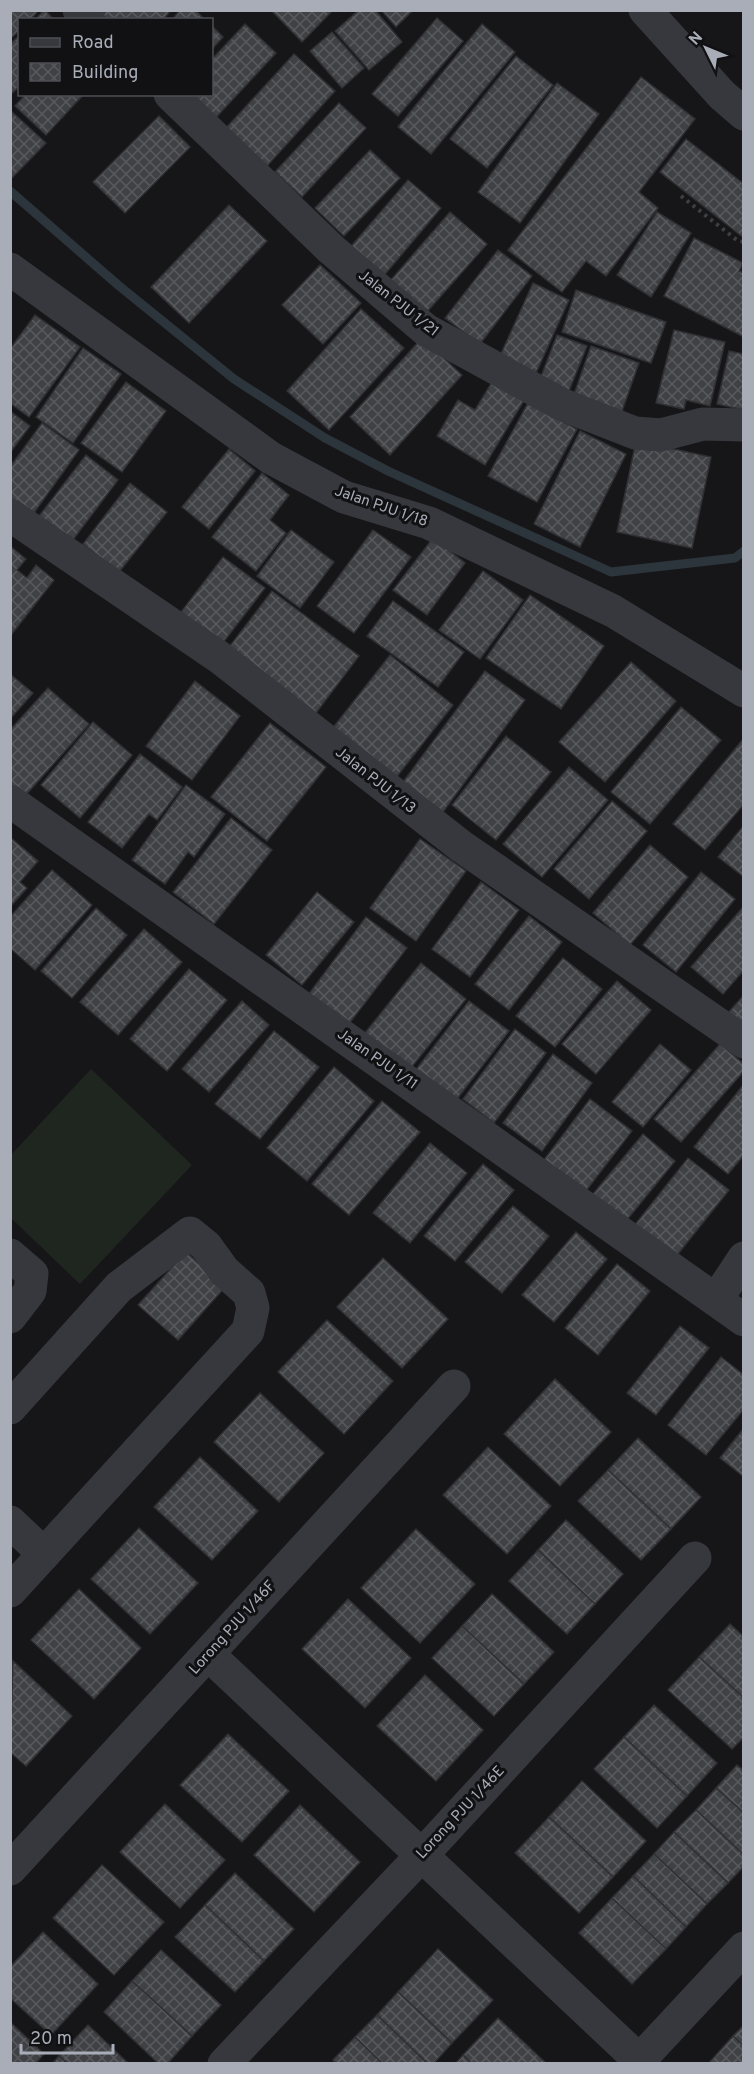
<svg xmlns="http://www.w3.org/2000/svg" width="754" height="2074" font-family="Overpass,sans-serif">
<defs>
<pattern id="building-cross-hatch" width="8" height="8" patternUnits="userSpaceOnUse" patternTransform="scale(1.5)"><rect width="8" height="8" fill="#404145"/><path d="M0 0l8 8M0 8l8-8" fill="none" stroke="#595a5e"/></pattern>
</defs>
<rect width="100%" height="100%" fill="#161618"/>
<!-- grass -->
<path fill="#1e261f" d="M91,1069L192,1165L80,1284L11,1218V1155Z"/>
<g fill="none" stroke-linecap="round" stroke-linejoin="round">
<!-- stream -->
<path stroke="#2c353c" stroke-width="9" d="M10,191L118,285L234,379L325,438L388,471L611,572L735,558L744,551"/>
</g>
<!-- building -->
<g fill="url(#building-cross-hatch)" stroke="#303034" stroke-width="1.5">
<path d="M10,10H39L30,20H20V30L10,39Z"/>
<path d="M44,10H45L54,20H35Z"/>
<path d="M106,10H171L163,20H98Z"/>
<path d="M180,10H195L205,20H172Z"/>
<path d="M271,10H333L302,42Z"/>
<path d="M359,10H375L402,42L369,70L335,31Z"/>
<path d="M381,10H413L396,27Z"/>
<path d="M437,18L463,41L398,116L372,94Z"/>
<path d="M245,24L276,53L209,125L178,94H212V59Z"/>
<path d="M482,24L515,52L431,154L398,127Z"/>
<path d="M212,26L223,37L212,49Z"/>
<path d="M332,32L364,68L342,88L310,51Z"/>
<path d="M20,35V86L10,95V44Z"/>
<path d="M294,54L335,91L267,166L226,128Z"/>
<path d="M516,56L553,85L487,168L450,139Z"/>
<path d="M641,77L695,119L639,192L658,208L606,276L586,261L562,292L508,250Z"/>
<path d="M557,83L599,114L520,223L478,192Z"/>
<path d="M26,94H84L46,135L15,106Z"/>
<path d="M339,103L366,128L302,197L275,172Z"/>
<path d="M10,110L46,143L10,180Z"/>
<path d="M159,116L190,147L125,213L93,182Z"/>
<path d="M686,139L744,184V238L660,172Z"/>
<path d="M370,150L400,178L344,236L315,208Z"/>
<path d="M408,180L441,208L381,279L348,250Z"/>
<path d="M229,205L267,241L189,323L151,287Z"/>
<path d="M450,212L487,244L426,313L390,281Z"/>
<path d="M657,212L691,233L651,297L617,275Z"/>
<path d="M694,238L743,263L739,271L744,273V337L664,296Z"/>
<path d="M498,250L532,276L480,344L445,318Z"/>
<path d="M320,265L361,303L323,344L282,305Z"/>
<path d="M533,283L569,300L536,373L500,356Z"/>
<path d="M576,290L666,322L651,363L562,332Z"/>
<path d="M361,309L404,348L329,430L287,391Z"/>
<path d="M35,315L80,347L29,417L10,403V349Z"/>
<path d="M674,330L725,342L710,406L686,400L684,409L656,403Z"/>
<path d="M557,335L587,346L569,391L540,379Z"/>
<path d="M422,338L462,375L390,455L350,417Z"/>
<path d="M591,346L639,363L621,414L573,397Z"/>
<path d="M83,348L121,374L73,443L36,417Z"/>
<path d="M729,351L744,354V410L717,404Z"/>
<path d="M495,377L526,397L485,465L437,436L458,400L475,410Z"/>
<path d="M126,382L166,411L122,472L81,443Z"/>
<path d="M528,403L577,429L537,502L488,476Z"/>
<path d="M10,411L30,426L10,453Z"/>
<path d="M42,423L79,450L31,517L10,503V467Z"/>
<path d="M580,431L626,454L580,547L534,524Z"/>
<path d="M636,441L711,457L692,548L617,532Z"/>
<path d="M229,449L255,471L209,529L182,507Z"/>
<path d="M86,455L118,480L69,545L36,520Z"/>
<path d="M262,473L289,495L270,520L286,533L256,571L212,537Z"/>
<path d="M130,483L167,512L119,572L83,544Z"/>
<path d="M291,530L334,562L300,608L257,576Z"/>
<path d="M373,530L411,557L354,633L317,606Z"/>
<path d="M433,538L465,563L427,615L393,590Z"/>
<path d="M10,546L26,559L17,570L27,578L36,565L54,580L11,635Z"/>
<path d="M223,557L265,588L222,644L181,612Z"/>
<path d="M483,571L523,600L480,659L439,630Z"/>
<path d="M272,591L359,656L313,717L226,651Z"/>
<path d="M530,595L604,646L561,709L486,658Z"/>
<path d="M393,601L464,652L438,687L367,636Z"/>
<path d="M390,655L453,705L395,779L332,729Z"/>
<path d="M631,662L676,701L605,782L559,742Z"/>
<path d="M485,671L525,700L443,812L403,782Z"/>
<path d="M10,674L33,693L10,719Z"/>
<path d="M195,681L240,716L192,780L146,746Z"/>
<path d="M48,688L89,724L24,797L10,785V730Z"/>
<path d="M681,707L721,740L650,824L611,792Z"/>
<path d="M93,722L132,755L80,818L41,785Z"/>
<path d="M270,723L326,767L267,841L211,797Z"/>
<path d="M506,736L551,772L496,840L452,805Z"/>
<path d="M744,738V804L705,850L673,824Z"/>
<path d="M140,754L182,787L157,820L149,814L122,848L88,822Z"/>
<path d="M569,767L608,800L542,877L503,844Z"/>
<path d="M186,785L225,814L194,857L188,852L165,884L132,860Z"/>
<path d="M612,801L647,831L589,899L554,869Z"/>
<path d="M231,818L272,850L214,924L173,892Z"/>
<path d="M744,825V877L718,857Z"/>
<path d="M10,837L38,861L20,882L27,888L10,907Z"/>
<path d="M420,839L466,871L416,941L370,908Z"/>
<path d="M650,845L688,877L630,945L593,913Z"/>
<path d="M52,870L92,905L35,970L10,948V917Z"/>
<path d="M701,872L735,899L676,972L643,945Z"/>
<path d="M481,882L519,910L470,977L432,949Z"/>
<path d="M317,892L354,922L302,985L266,955Z"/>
<path d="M744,906V970L723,994L691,967Z"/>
<path d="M96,908L127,935L72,998L41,971Z"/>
<path d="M529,916L562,942L509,1010L475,984Z"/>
<path d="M366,917L407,948L348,1025L308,995Z"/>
<path d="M144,929L182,962L118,1035L80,1002Z"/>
<path d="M563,958L602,989L555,1047L516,1016Z"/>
<path d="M421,963L466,999L410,1069L365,1033Z"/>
<path d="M189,969L227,1000L167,1071L130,1039Z"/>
<path d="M617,981L651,1010L596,1074L562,1044Z"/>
<path d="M744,995V1026L728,1013Z"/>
<path d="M242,1001L269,1025L209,1092L182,1069Z"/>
<path d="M469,1001L509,1031L454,1103L414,1072Z"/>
<path d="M515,1029L546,1053L494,1123L463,1099Z"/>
<path d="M274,1031L319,1067L260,1139L215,1104Z"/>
<path d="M660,1044L691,1070L643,1127L612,1102Z"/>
<path d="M720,1044L744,1064V1071L681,1142L654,1119Z"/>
<path d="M553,1054L592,1083L542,1151L503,1123Z"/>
<path d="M334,1067L374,1101L307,1181L267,1148Z"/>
<path d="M744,1084V1155L728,1174L694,1147Z"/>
<path d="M590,1099L632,1131L582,1196L540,1165Z"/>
<path d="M382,1101L420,1132L349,1215L312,1184Z"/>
<path d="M643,1134L675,1161L626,1221L593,1194Z"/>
<path d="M430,1143L467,1173L410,1243L373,1213Z"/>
<path d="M688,1158L729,1190L674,1259L633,1227Z"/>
<path d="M483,1164L514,1190L455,1261L424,1236Z"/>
<path d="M513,1206L549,1236L502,1293L465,1262Z"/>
<path d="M576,1232L607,1259L554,1322L522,1295Z"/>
<path d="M186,1252L225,1287L178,1340L138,1305Z"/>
<path d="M383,1258L448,1319L402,1368L337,1307Z"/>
<path d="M617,1264L650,1291L598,1355L565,1328Z"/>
<path d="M327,1320L393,1381L344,1434L278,1372Z"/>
<path d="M680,1326L709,1348L656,1415L627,1393Z"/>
<path d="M721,1357L744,1375V1409L706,1455L668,1425Z"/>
<path d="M555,1379L611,1432L560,1486L504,1434Z"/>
<path d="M260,1393L324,1453L279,1502L214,1442Z"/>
<path d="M744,1428V1477L720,1458Z"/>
<path d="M638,1438L701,1497L671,1529L608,1470Z"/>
<path d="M488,1447L551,1506L507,1554L443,1495Z"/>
<path d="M200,1457L258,1511L212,1560L154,1507Z"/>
<path d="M608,1470L671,1529L641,1560L578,1501Z"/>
<path d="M566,1520L623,1574L595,1604L538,1550Z"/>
<path d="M139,1528L198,1583L150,1634L91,1579Z"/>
<path d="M416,1529L475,1584L420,1643L361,1588Z"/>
<path d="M538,1550L595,1604L567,1634L509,1581Z"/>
<path d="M79,1589L141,1648L94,1699L31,1640Z"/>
<path d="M492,1594L554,1652L524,1684L462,1626Z"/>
<path d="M348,1599L411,1658L365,1708L302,1649Z"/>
<path d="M730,1624L744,1637V1698L699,1657Z"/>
<path d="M462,1626L524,1684L494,1716L432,1658Z"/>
<path d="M699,1657L744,1698V1737L732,1749L668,1690Z"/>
<path d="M13,1661L72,1716L26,1766L10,1752Z"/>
<path d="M425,1675L483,1730L436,1781L377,1726Z"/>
<path d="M654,1705L717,1763L687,1796L624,1737Z"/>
<path d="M228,1734L289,1791L242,1842L180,1785Z"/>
<path d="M624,1737L687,1796L657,1828L594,1769Z"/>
<path d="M737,1765L744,1771V1813L716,1788Z"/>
<path d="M582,1781L646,1841L613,1877L549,1817Z"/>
<path d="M716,1788L744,1813V1855L696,1810Z"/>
<path d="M165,1804L225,1860L180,1908L120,1852Z"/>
<path d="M300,1805L360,1862L314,1912L254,1855Z"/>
<path d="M696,1810L744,1855V1866L728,1883L674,1832Z"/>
<path d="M549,1817L613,1877L579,1913L515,1853Z"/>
<path d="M674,1832L728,1883L707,1904L654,1854Z"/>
<path d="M654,1854L707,1904L686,1927L633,1876Z"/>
<path d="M102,1865L164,1922L114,1975L53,1918Z"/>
<path d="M235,1873L294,1929L264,1961L205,1905Z"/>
<path d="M633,1876L686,1927L666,1949L612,1898Z"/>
<path d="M612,1898L666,1949L632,1984L579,1933Z"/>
<path d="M205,1905L264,1961L235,1992L175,1937Z"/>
<path d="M43,1932L98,1984L51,2035L10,1998V1967Z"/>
<path d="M438,1949L493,2000L452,2043L398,1992Z"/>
<path d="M161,1950L221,2005L192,2036L132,1981Z"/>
<path d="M132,1981L192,2036L167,2064H159L104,2012Z"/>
<path d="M398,1992L452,2043L433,2064H428L377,2015Z"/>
<path d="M377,2015L428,2064H383L355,2037Z"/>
<path d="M498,2018L547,2064H472L463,2055Z"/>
<path d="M10,2022L44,2054L35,2064H10Z"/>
<path d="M88,2025L129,2064H68L59,2056Z"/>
<path d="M744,2025V2046L733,2036Z"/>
<path d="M733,2036L744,2046V2064H708Z"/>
<path d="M355,2037L383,2064H337L333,2060Z"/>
<path d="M463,2055L472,2064H455Z"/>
<path d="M59,2056L68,2064H52Z"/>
</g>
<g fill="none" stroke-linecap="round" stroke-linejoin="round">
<!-- path -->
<path stroke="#3d3f44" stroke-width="4" stroke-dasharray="3 4.5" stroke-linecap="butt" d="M681,196L738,241L744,242"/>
<!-- minor -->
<g stroke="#37383d" stroke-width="33">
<path d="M79,10L89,20"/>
<path d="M645,10L722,95L744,114"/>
<path d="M170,94L331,249L426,330L561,404L635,433L661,435L703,424L744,425"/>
<path d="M10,269L271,458L344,497L429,523L613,611L744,691"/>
<path d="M10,515L219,657L461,846L744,1042"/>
<path d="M10,801L744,1320"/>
<path d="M10,1255L32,1274L30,1291L10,1317"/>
<path d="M716,1300L744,1258"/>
<path d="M10,1408L119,1287L190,1233L206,1246L224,1271L249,1293L253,1308L248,1331L10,1591"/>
<path d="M10,1522L44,1554"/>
<path d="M209,1655L639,2060"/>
<path d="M10,1869L454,1386"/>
<path d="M224,2064L422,1855L695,1558"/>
<path d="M636,2064L744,1948"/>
</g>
</g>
<g text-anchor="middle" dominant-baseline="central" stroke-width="6" stroke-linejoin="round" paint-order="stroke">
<!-- street labels -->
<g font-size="15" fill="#a8adb8" stroke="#111113">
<text transform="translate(398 304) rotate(38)">Jalan PJU 1/21</text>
<text transform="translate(381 507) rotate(19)">Jalan PJU 1/18</text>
<text transform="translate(375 781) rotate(38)">Jalan PJU 1/13</text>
<text transform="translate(377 1060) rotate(35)">Jalan PJU 1/11</text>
<text transform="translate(233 1628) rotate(-48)">Lorong PJU 1/46F</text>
<text transform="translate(461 1813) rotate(-47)">Lorong PJU 1/46E</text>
</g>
</g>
<!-- border -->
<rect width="754" height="2074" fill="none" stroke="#a8adb8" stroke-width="24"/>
<!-- legend -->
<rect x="18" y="18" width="195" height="78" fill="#111113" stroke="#4d4f55" stroke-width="1.5"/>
<rect x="30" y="38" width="30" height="9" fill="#37383d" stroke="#4d4f55" stroke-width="1.5"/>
<text x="72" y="48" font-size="18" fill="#a8adb8">Road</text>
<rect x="30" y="63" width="30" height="18" fill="url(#building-cross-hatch)" stroke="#4d4f55" stroke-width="1.5"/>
<text x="72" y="78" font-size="18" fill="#a8adb8">Building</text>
<!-- north arrow -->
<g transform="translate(706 48) rotate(313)" stroke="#111113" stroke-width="4.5" paint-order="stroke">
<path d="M0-4.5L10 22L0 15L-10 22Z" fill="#a8adb8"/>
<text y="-9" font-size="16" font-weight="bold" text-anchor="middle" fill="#a8adb8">N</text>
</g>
<!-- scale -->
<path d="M21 2044v9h92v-9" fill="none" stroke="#a8adb8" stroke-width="3"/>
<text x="30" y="2044" font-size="18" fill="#a8adb8" stroke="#111113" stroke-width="4.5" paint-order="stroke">20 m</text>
</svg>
